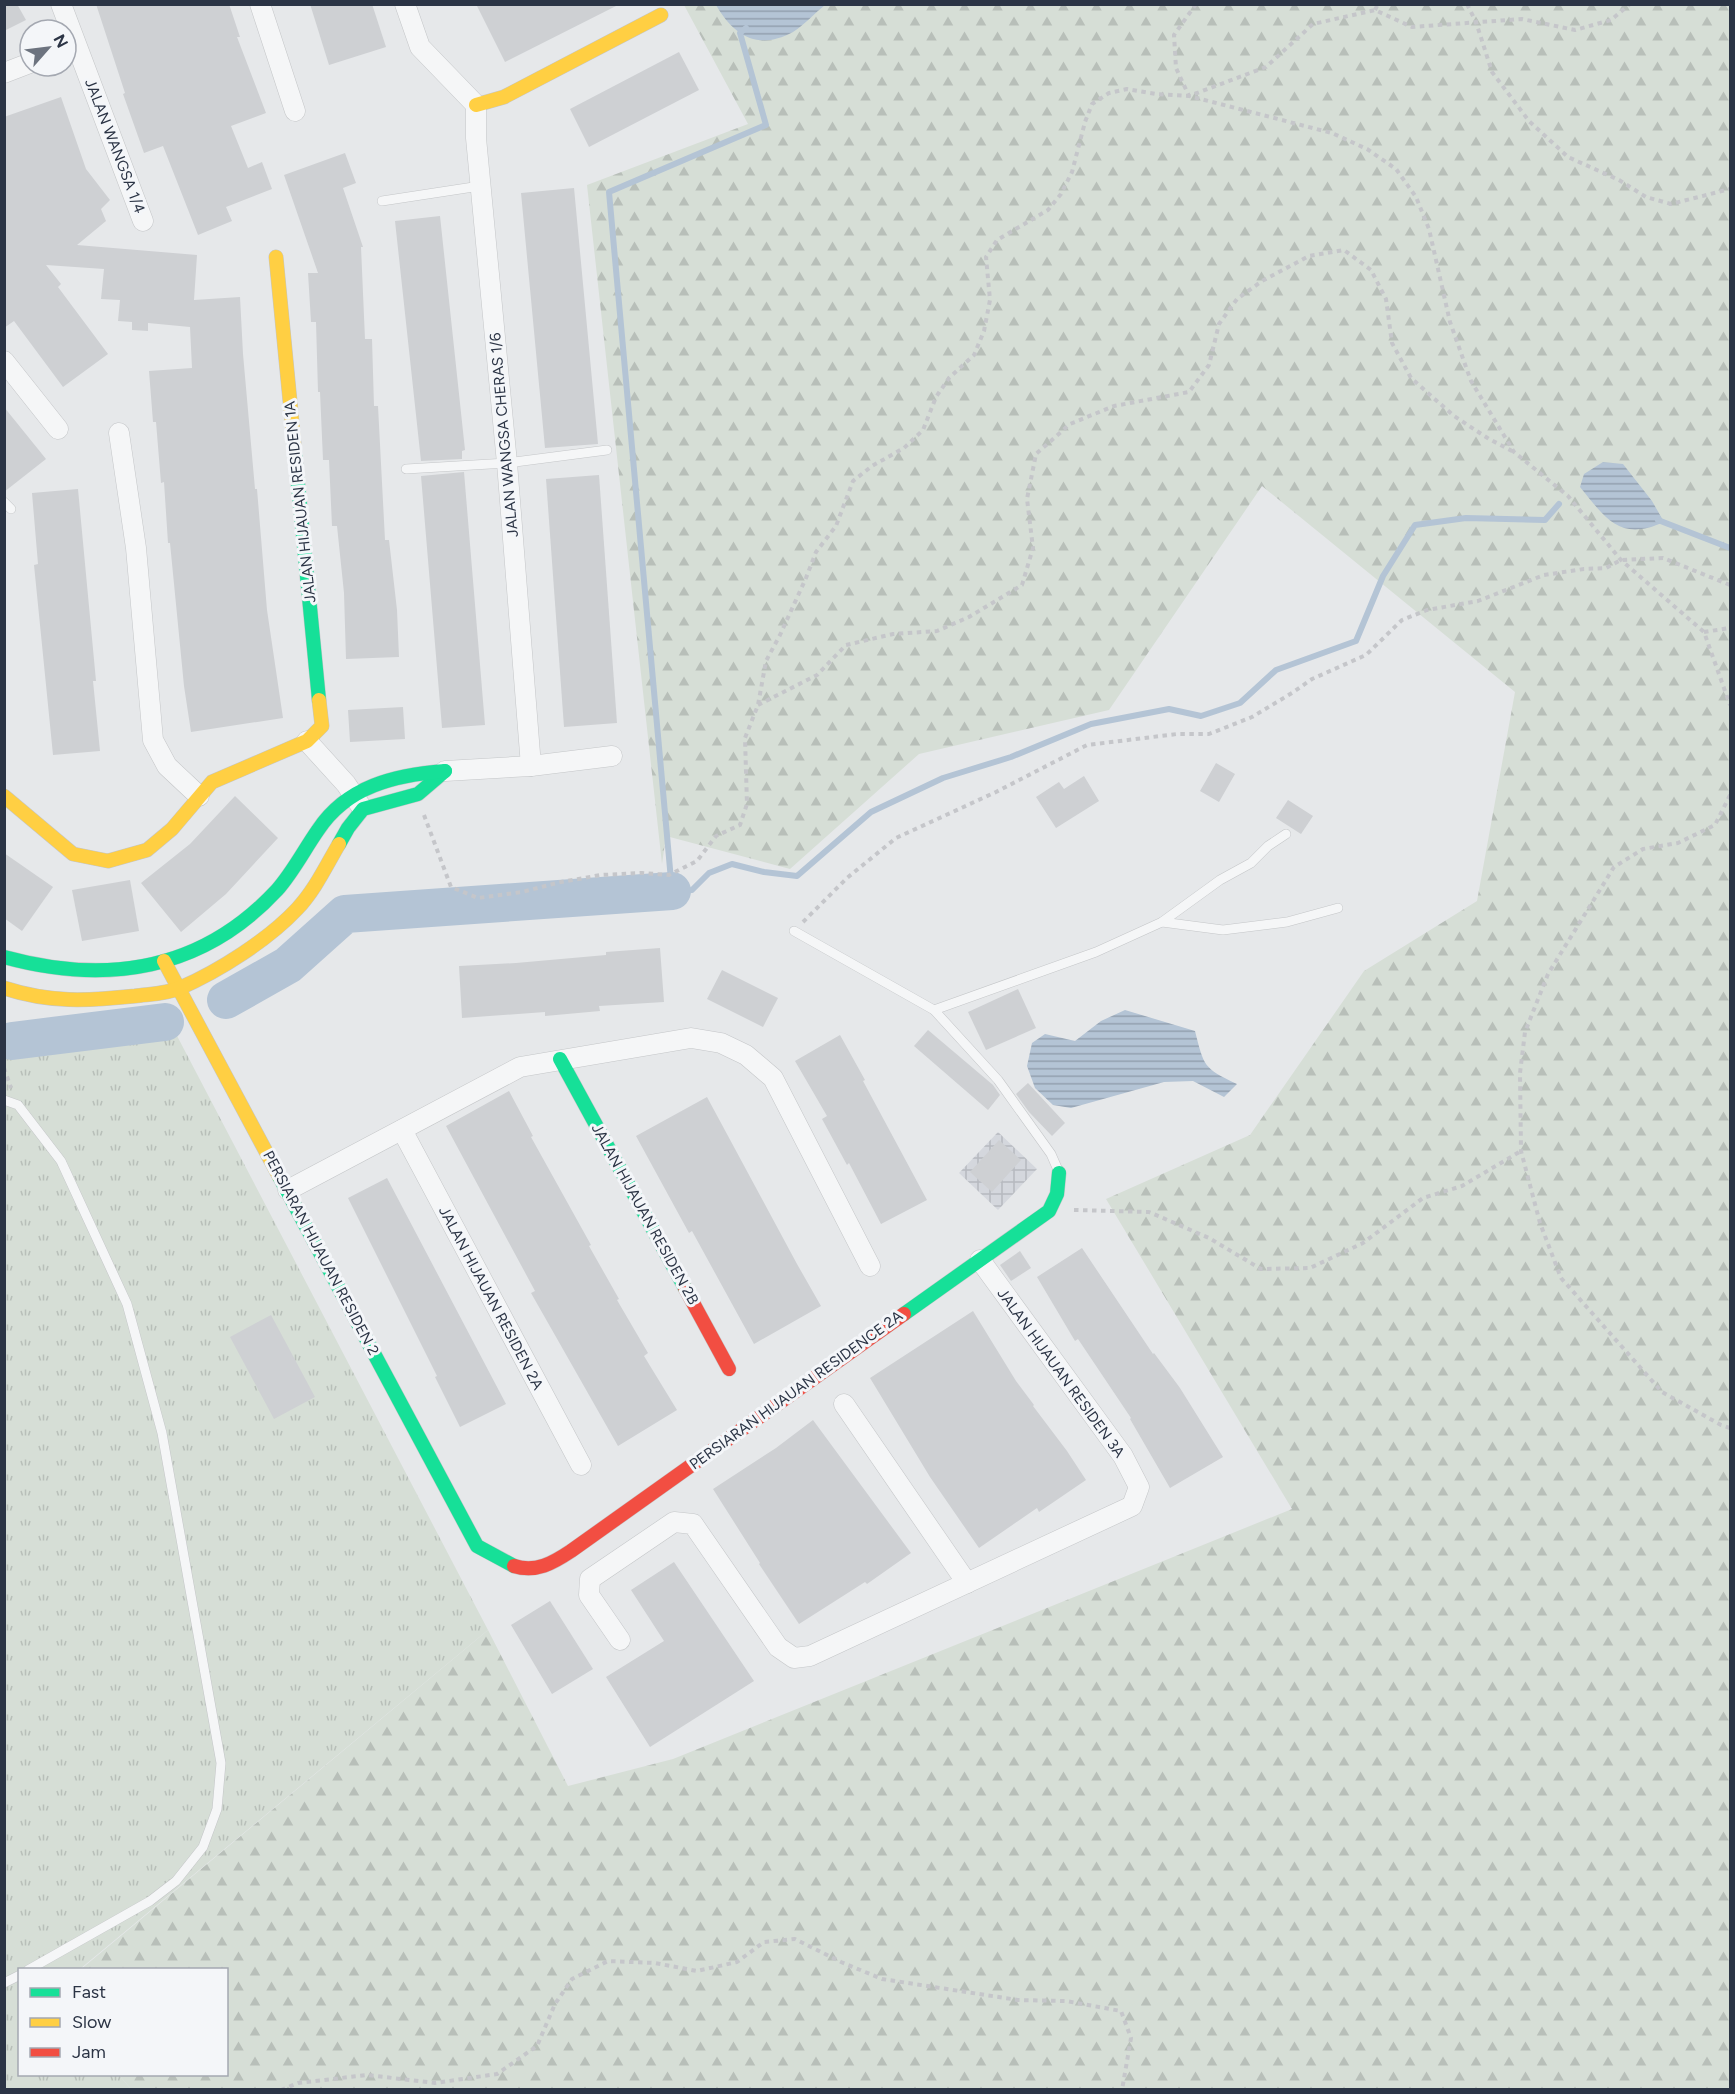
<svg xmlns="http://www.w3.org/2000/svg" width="1735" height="2094" font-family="Figtree,sans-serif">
<defs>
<pattern id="industrial-grid" width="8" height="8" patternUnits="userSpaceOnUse" patternTransform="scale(1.5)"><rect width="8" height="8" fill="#d4d7dd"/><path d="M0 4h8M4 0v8" fill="none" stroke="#b6b9bf"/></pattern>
<pattern id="grass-tufts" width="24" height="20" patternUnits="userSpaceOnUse" patternTransform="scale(1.5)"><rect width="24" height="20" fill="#d6ded6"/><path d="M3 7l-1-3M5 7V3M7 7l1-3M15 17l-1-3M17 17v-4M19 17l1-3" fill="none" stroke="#b8bfb9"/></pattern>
<pattern id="forest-firs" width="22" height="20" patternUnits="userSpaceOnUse" patternTransform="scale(1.5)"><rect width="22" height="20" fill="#d6ded6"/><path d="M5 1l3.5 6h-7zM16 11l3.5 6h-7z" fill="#b8bfb9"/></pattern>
<pattern id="water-rules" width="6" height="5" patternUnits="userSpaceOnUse" patternTransform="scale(1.5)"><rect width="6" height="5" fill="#b4c4d5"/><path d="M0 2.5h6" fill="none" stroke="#93a0af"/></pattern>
</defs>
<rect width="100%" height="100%" fill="#e6e8ea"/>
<!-- industrial -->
<path fill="url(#industrial-grid)" d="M998,1132L1037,1169L998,1210L959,1173Z"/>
<!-- grass -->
<path fill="url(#grass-tufts)" d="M175,1032L488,1630L80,1969L20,1970V2074L119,2075L131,2089H5V1059Z"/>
<!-- forest -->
<path fill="url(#forest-firs)" d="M684,5H1730V2089H131L119,2075L226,2074V1970H80L488,1630L568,1786L673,1759L1292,1509L1106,1199L1250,1135L1364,971L1477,901L1515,692L1262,486L1109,710L919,754L790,869L666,836L662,864L587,185L748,124Z"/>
<!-- water -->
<g fill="url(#water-rules)">
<path d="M716,5H825C815,13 804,25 793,32C758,51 734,36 716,5Z"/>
<path d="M1603,462L1623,464L1652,501L1664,522C1620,542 1606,519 1580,487L1584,474Z"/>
<path d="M1125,1010L1195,1031C1204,1066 1203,1068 1237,1084L1224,1097L1193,1081L1164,1082L1071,1108L1053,1105L1035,1088L1027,1066L1032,1043L1045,1034L1075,1041L1101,1021Z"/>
</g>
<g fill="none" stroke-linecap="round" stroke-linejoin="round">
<!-- stream -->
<g stroke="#b4c4d5" stroke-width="6">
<path d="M746,28L740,33L766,125L609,192L672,891L692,890L709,873L732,864L764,872L797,876L871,812L943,778L1011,757L1091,724L1169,709L1201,716L1240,703L1276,670L1356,641L1383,576L1415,525L1466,518L1545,520L1559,504"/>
<path d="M1658,520L1730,548"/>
</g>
<!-- river -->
<g stroke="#b4c4d5" stroke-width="38">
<path d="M226,1000L288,965L345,914L672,891"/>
<path d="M12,1041L165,1022"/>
</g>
</g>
<!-- building -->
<g fill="#ced0d3">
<path d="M4,4H17L26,20L4,31Z"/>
<path d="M96,4H229L240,37H237L266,113L231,126L248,168L262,162L272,189L226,207L232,221L198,235L163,146L144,153L123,94L125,93Z"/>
<path d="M310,4H372L386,47L329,65Z"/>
<path d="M476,4H620L505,62Z"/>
<path d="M679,52L699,90L589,147L570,109Z"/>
<path d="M61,97L86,169L110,200L101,209L106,221L77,245L197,255L194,300L240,297L243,354L255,489H257L267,610L283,718L191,732L184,686L170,543H168L164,482L161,483L156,422H153L149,371L192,368L190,327L148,323V331L132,330V322L118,321L120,300L101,299L104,269L46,265L61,284L58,287L108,354L63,387L14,321L4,328V117Z"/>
<path d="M345,153L356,183L343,188L363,247H361L365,339H372L374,406H378L385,540H389L397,610L399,657L346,659L344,593L337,526H332L329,460H323L320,392H318L316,322H311L308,273H318L284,175Z"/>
<path d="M574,188L598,444L545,448L521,193Z"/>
<path d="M440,216L465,450L462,451V459L421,461L395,221Z"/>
<path d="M4,407L46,459L4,492Z"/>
<path d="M464,472L485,725L442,728L421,476Z"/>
<path d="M599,475L617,723L564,727L546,479Z"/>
<path d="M78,489L96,681H93L100,751L53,755L34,565L38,564L32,493Z"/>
<path d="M403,707L405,739L350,742L348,710Z"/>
<path d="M1216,763L1235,774L1219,802L1200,791Z"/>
<path d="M1084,776L1099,801L1056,828L1036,797L1059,782L1064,789Z"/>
<path d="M235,796L278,838L226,894L181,932L141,883L190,844Z"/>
<path d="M1288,800L1313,816L1301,834L1276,818Z"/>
<path d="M4,853L53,887L22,931L4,918Z"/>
<path d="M130,880L139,931L82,941L72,890Z"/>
<path d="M660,948L664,1002L599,1006L600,1011L545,1016V1012L462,1018L459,966L516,963L606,955V952Z"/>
<path d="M722,970L778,998L763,1027L707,999Z"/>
<path d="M1018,989L1036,1028L986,1050L968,1012Z"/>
<path d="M928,1030L993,1085L1000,1095L988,1110L914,1046Z"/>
<path d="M840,1035L865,1080L863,1081L927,1200L881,1224L849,1163L847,1165L822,1119L827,1116L795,1061Z"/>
<path d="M1028,1083L1065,1123L1052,1136L1029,1112L1016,1094Z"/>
<path d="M509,1091L533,1136L531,1137L591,1245L589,1246L619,1299L617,1300L648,1353L644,1356L677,1410L618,1446L531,1293L535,1291L446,1126Z"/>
<path d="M707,1097L797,1264L821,1306L754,1344L692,1231L689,1233L636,1136Z"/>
<path d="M999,1140L1021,1160L992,1192L970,1172Z"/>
<path d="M387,1178L506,1404L460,1427L435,1377L437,1376L348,1198Z"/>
<path d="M1082,1248L1153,1354L1154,1353L1180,1388L1223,1457L1170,1488L1130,1419L1131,1418L1078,1339L1075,1341L1037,1277Z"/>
<path d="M1020,1251L1031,1268L1011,1281L1000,1265Z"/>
<path d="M973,1311L1016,1381L1034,1405L1033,1406L1067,1451L1086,1480L1039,1512L1037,1508L979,1548L930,1477L870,1378Z"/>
<path d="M271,1315L315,1397L274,1419L230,1337Z"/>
<path d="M813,1420L911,1553L867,1584L865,1582L799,1624L759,1564L760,1563L713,1489L776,1448Z"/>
<path d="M674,1562L754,1681L650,1747L606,1677L664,1641L631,1590Z"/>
<path d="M550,1601L593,1669L552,1694L511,1625Z"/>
</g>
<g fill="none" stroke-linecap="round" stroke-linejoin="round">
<defs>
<g id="lane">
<path d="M382,201L480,186"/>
<path d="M406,469L507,463L607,450"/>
<path d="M4,502L11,509"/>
<path d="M1162,922L1223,930L1287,922L1338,908"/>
<path d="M794,931L934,1010L998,1080L1051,1154L1058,1170"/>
<path d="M934,1010L1096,952L1162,922L1220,880L1251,863L1268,846L1286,834"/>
<path d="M4,1100L18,1105L61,1161L127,1304L162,1433L221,1763L217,1809L203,1847L176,1881L150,1901L28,1970"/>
<path d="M4,1983L20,1975"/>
</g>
<g id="street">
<path d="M61,4L143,221"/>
<path d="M260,4L295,111"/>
<path d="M405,4L420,47L476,105V138L507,463L531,766"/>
<path d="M4,73L30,63"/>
<path d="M4,361L58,429"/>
<path d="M119,433L136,548L153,740L167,766L199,796"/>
<path d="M307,741L346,784L360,805"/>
<path d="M445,771L531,766L612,756"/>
<path d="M402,1130L581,1465"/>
<path d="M288,1190L520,1067L691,1038L721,1043L746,1055L773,1078L870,1266"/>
<path d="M844,1404L967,1583"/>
<path d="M620,1640L589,1595L590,1579L674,1522L693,1524L778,1647L794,1658L810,1656L1132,1506L1139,1487L1123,1456L980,1260"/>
</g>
<g id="fast">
<path d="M295,453L319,700"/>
<path d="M339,844L348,828L363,809L418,794L445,771"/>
<path d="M4,957C106,985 202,971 277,890C293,872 304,850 318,830C347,786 395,775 445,771"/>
<path d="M560,1059L685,1288"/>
<path d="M279,1176L477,1546L514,1566"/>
<path d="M904,1314L1049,1211L1057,1194L1059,1173"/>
</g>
<g id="slow">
<path d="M476,105L504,97L661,15"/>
<path d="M276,257L295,453"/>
<path d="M4,796L73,854L108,861L147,850L172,829L212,782L307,741L322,726L319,700"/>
<path d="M164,961L279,1176"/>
<path d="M4,988C50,1003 87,1001 135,996C150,994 166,994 180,988C219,971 268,940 297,909C315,890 326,866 339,844"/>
</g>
<g id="jam">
<path d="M685,1288L729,1369"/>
<path d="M514,1566C536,1573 553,1563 571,1551L904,1314"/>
</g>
</defs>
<!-- lane casing -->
<use href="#lane" stroke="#c4c6c8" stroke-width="10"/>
<!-- street casing -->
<use href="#street" stroke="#c4c6c8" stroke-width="21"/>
<!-- fast casing -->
<use href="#fast" stroke="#c4c6c8" stroke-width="15"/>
<!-- slow casing -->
<use href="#slow" stroke="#c4c6c8" stroke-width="15"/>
<!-- jam casing -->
<use href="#jam" stroke="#c4c6c8" stroke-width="15"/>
<!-- path -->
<g stroke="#c5c6ca" stroke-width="4" stroke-dasharray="4.5 4.5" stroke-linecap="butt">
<path d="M1196,4L1174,35L1176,68L1189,96L1332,133L1367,149L1396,169L1416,197L1429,229L1450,322L1471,381L1514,452L1568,496L1621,560L1704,632L1730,705"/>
<path d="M1467,4L1476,22L1492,72L1529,121L1568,157L1619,180L1646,197L1671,204L1730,189"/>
<path d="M1375,10L1378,4"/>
<path d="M1704,632L1730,628"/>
<path d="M758,705L817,675L846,645L893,634L937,631L969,617L1022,585L1033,548L1027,499L1036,454L1070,424L1114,406L1189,392L1209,365L1219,324L1237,299L1262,281L1309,256L1344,250L1371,270L1386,299L1392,343L1411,378L1454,416L1489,439L1514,452"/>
<path d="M1730,795L1715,825L1678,843L1643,849L1614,867L1548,974L1525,1032L1520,1073L1521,1151L1540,1223L1561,1278L1662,1392L1721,1425L1730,1428"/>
<path d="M424,815L451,887L478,898L522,892L561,882L601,875L642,873L669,875L697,861L716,836L740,825L747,804L745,738L758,705L766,661L780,635L806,578L816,552L836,526L853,481L872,466L904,448L923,430L936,397L949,378L974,355L984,331L990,300L986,257L997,240L1048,210L1061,194L1072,172L1085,122L1092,104L1109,93L1127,89L1156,94L1189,96L1266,67L1313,24L1375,10L1412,27L1522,19L1575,30L1611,20L1630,4"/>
<path d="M803,922L847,878L896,838L996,792L1087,745L1177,734H1209L1252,717L1292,693L1312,679L1366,655L1402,620L1427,610L1478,601L1544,575L1584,569L1606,568L1621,560L1663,558L1730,585"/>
<path d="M4,1068L11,1088"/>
<path d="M1074,1210L1149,1212L1209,1238L1261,1269L1310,1268L1363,1243L1423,1198L1462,1186L1521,1151"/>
<path d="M281,2090L298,2083L367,2075L435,2083L497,2074L537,2046L555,2004L572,1979L608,1961L655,1963L697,1971L737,1962L764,1942L795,1939L841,1962L882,1979L1018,2000L1066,2001L1121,2011L1131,2038L1122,2090"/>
</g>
<!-- lane -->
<use href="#lane" stroke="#f5f6f7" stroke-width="9"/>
<!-- street -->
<use href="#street" stroke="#f5f6f7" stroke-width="20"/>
<!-- fast -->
<use href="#fast" stroke="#16e098" stroke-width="14"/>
<!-- slow -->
<use href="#slow" stroke="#ffcf43" stroke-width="14"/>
<!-- jam -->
<use href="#jam" stroke="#f24e42" stroke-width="14"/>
</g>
<g text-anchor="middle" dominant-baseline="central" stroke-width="6" stroke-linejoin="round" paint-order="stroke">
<!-- street labels -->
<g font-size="15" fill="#2b3445" stroke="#f4f6f9">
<text transform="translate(115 146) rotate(69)">JALAN WANGSA 1/4</text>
<text transform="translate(504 435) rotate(-95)">JALAN WANGSA CHERAS 1/6</text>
<text transform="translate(300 502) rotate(-96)">JALAN HIJAUAN RESIDEN 1A</text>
<text transform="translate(645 1214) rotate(61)">JALAN HIJAUAN RESIDEN 2B</text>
<text transform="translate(321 1253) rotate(62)">PERSIARAN HIJAUAN RESIDEN 2</text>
<text transform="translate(491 1298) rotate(62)">JALAN HIJAUAN RESIDEN 2A</text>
<text transform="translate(1061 1373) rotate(54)">JALAN HIJAUAN RESIDEN 3A</text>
<text transform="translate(796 1390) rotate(-36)">PERSIARAN HIJAUAN RESIDENCE 2A</text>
</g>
</g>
<!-- border -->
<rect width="1735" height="2094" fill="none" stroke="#2b3445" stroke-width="12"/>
<!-- legend -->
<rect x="18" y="1968" width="210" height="108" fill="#f4f6f9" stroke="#a4a8b1" stroke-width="1.5"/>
<rect x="30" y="1988" width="30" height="9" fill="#16e098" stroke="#a4a8b1" stroke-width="1.5"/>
<text x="72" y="1998" font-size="18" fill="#2b3445">Fast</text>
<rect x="30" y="2018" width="30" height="9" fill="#ffcf43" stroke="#a4a8b1" stroke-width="1.5"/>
<text x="72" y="2028" font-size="18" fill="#2b3445">Slow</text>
<rect x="30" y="2048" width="30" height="9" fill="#f24e42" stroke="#a4a8b1" stroke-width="1.5"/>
<text x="72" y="2058" font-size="18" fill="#2b3445">Jam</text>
<!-- north arrow -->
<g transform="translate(48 48) rotate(62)"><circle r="28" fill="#f4f6f9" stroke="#a4a8b1" stroke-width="1.5"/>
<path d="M0-4.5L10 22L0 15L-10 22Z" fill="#6c737f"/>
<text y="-9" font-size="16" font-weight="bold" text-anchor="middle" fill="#2b3445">N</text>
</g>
</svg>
